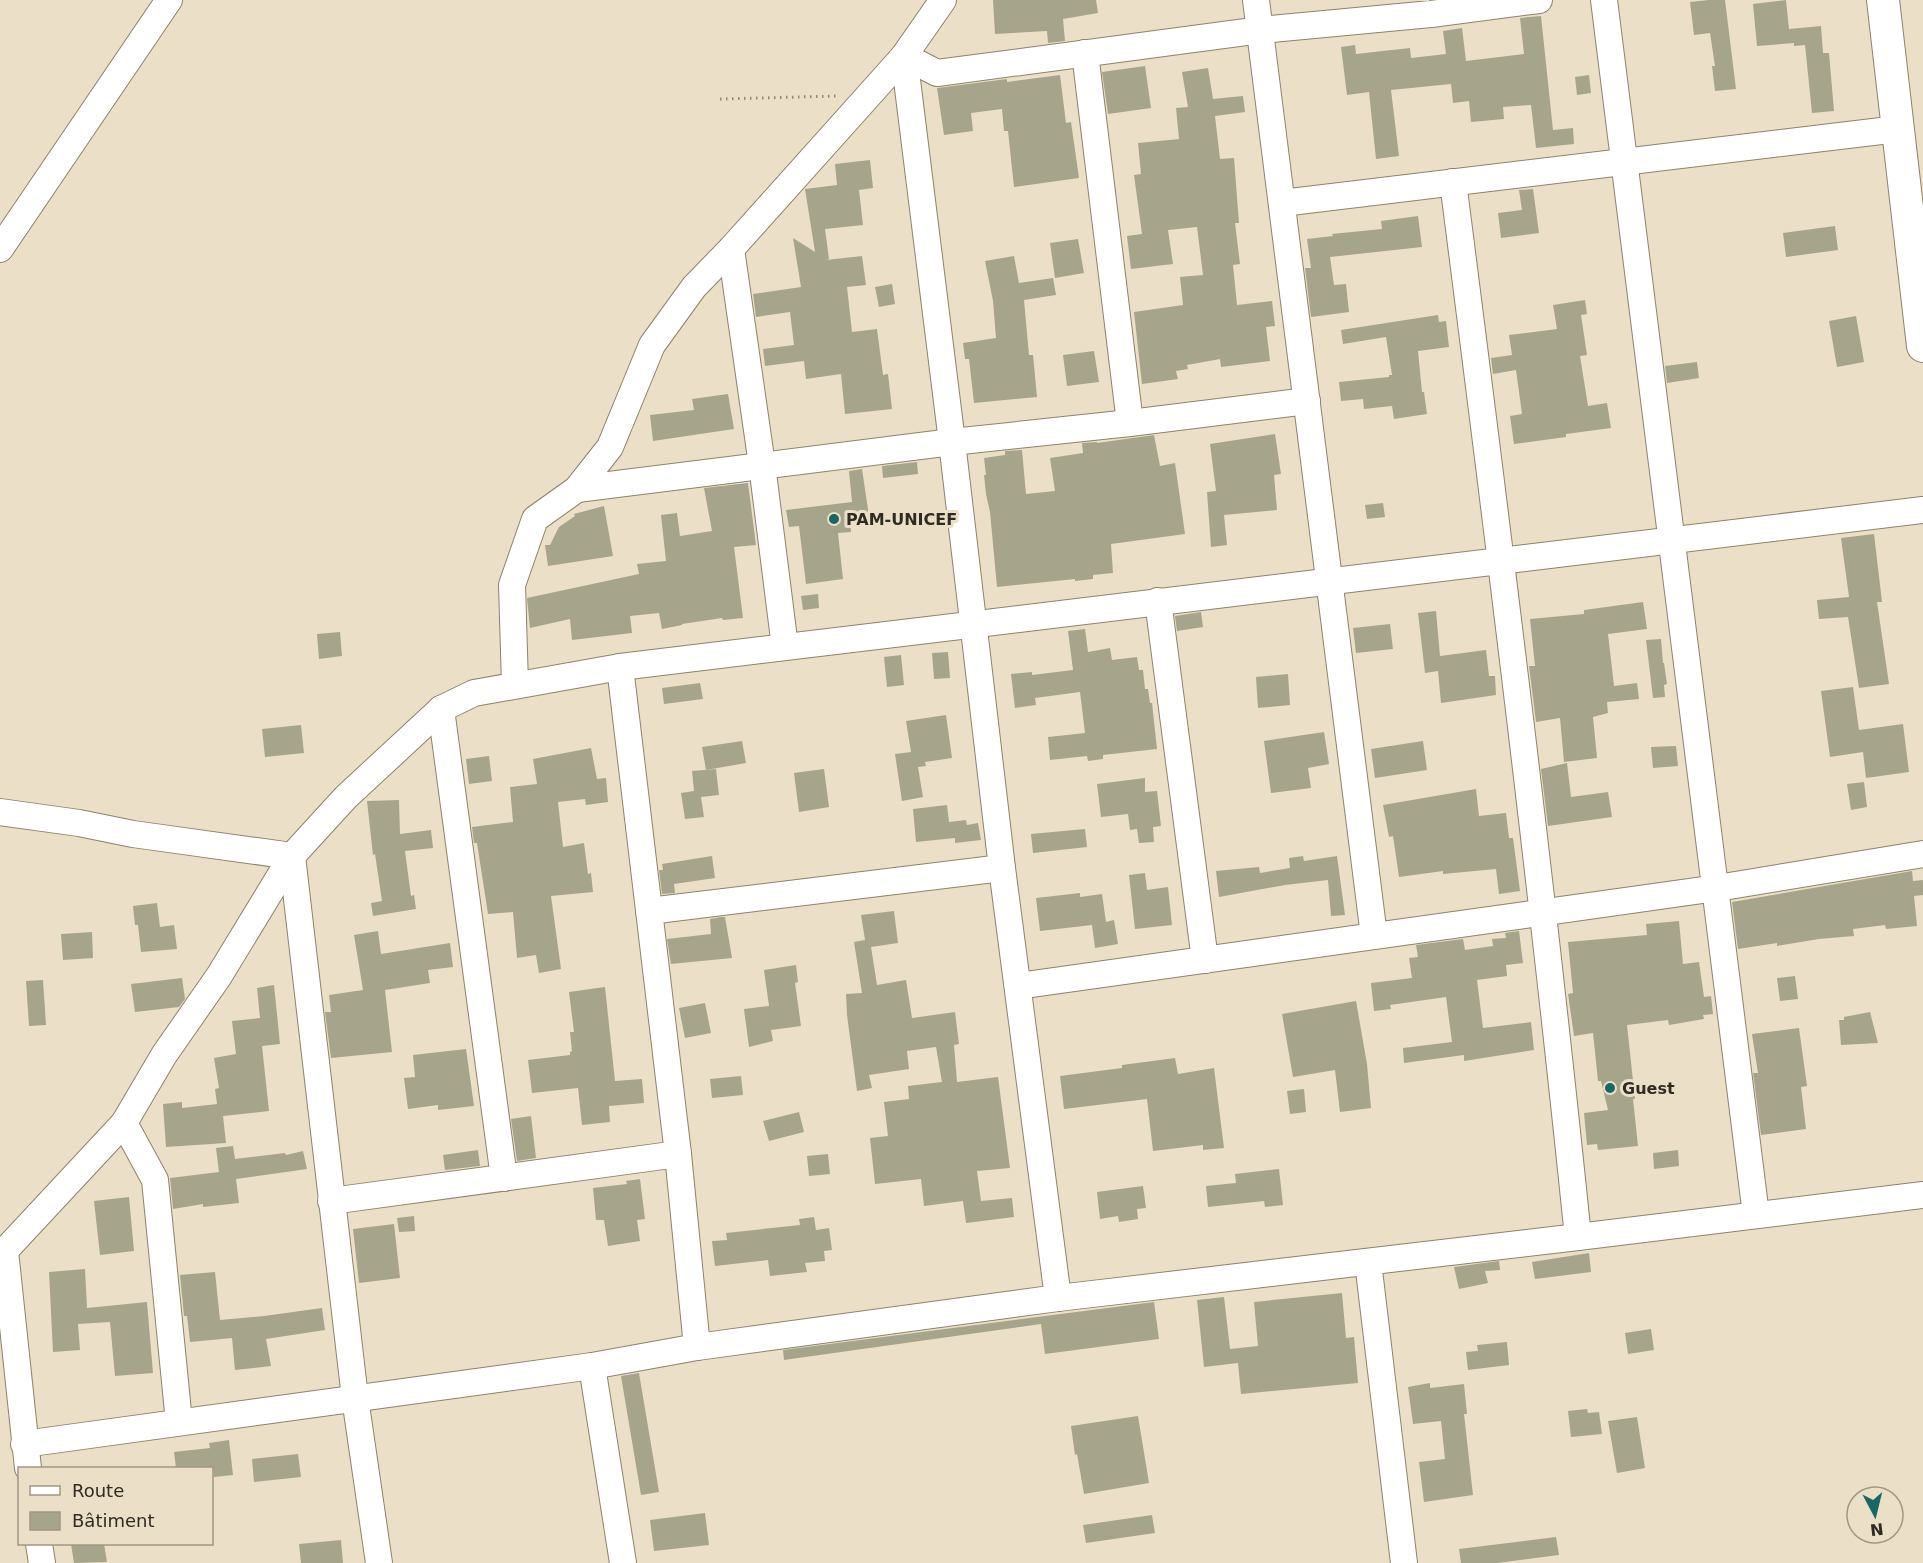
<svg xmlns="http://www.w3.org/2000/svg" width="1923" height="1563" font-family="'DejaVu Sans',sans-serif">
<rect width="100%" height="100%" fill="#ebdfc7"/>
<!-- building -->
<g fill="#a6a58c">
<path d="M993,0H1096L1098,13L1063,19L1065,41L1048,43L1047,31L995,34Z"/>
<path d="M1709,0H1725L1736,89L1715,91L1712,66H1715L1710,33L1694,35L1690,2Z"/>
<path d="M1786,0L1789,29L1821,26L1823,53H1829L1834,111L1812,113L1805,45L1794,46V43L1757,46L1753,4Z"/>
<path d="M1541,16L1553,130L1573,128L1574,144L1536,148L1531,105L1503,107L1504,119L1471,122L1469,101L1453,103L1451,84L1391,90L1399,156L1376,159L1369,92L1347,95L1341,47L1355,45L1356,54L1410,48L1411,58L1446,54L1443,31L1462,28L1466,61L1524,54L1520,18Z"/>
<path d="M1145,66L1151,108L1108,114L1102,72Z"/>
<path d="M1208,68L1213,99L1243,96L1245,112L1215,116L1220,159L1234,158L1239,223H1235L1240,264L1233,265L1237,305L1272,301L1275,326L1266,327L1270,361L1221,367L1220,359L1187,365L1188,369L1176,371L1178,379L1142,384L1134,312L1183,305L1180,277L1203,275L1197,227L1168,230L1173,264L1131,269L1127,236L1142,234L1134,175L1141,174L1138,143L1179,139L1176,108L1188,107L1182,72Z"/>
<path d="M1060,75L1066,123L1071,122L1079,178L1014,187L1008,131H1004L1002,109L971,113L973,131L944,135L937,88L1007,79V82Z"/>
<path d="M1589,75L1591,93L1577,95L1575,77Z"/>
<path d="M870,160L873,188L859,190L863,225L825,229L829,259L826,260L862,256L866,285L847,287L852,332L877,329L883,375L888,374L892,409L845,414L841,374L806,379L804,361L765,366L763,349L794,345L790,312L756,317L753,294L801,287L793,238L815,252L805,189L837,185L835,164Z"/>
<path d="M1533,189L1539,233L1501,238L1498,213L1522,210L1519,190Z"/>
<path d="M1418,216L1422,247L1330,257L1334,285L1346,284L1349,312L1311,317L1305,268H1311L1307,239L1333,236L1332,234L1382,229L1381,221Z"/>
<path d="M1835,226L1838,250L1786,257L1783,233Z"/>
<path d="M1078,239L1084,273L1055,278L1050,243Z"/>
<path d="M1014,256L1019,283L1053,278L1056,295L1024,300L1029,355H1033L1037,397L974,403L969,359H965L963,343L996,338L993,301L985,261Z"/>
<path d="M892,284L895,304L879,307L875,287Z"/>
<path d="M1585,300L1587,314L1581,315L1587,355L1580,356L1588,406L1607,403L1611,428L1566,434V437L1514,444L1510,416L1522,414L1516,370L1493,374L1491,358L1512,355L1509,335L1557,329L1553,305Z"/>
<path d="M1438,315L1439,322L1446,321L1449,347L1418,351L1422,392H1424L1427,414L1394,419L1392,406L1364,409L1363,399L1341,401L1339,382L1389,377V375H1392L1386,337L1343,344L1341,330Z"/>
<path d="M1856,316L1864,362L1837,367L1829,321Z"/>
<path d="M1094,351L1099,382L1067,386L1063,355Z"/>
<path d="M1697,362L1699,378L1667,383L1665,366Z"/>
<path d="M728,394L734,429L653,441L650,415L694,410L692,399Z"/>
<path d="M1275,434L1281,474L1274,475L1277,510L1224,515L1227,545L1211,547L1207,492L1216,491L1210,444Z"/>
<path d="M1154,435L1160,466L1175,463L1185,534L1111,544L1113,573L1093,575V579L1075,581V579L997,587L990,512L986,494L984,475H986L984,458L1005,455V451L1022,450L1026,494L1055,491L1050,458L1083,453L1082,443L1097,442V443Z"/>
<path d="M917,462L918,474L883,478L882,466Z"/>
<path d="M862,469L869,516L850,519L851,532L838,533L843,579L806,584L799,526L789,527L786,510L852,502L849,471Z"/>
<path d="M748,483L756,545L734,547L743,618L723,620L722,618L682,624V625L662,629L659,613L630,616L632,633L572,640L570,619L530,628L527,598L639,574L637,564L666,561L661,515L677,513L680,536L712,531L704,488Z"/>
<path d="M1383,503L1385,517L1367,519L1365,505Z"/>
<path d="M604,506L613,556L548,566L545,545H550L559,527L575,516L574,514Z"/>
<path d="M1874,534L1882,602H1877L1889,684L1859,688L1848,617L1819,619L1817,600L1849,597L1841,538Z"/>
<path d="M818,594L819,608L803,610L801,596Z"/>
<path d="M1643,602L1647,629L1608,634L1614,686L1637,683L1639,699L1607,702L1608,713L1593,717L1597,758L1564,762L1560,718L1536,722L1529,666H1535L1530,619L1584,614V610Z"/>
<path d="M1436,611L1440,656L1486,650L1489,676H1495L1496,695L1441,703L1438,671L1425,673L1418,613Z"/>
<path d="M1201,612L1203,627L1177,631L1175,616Z"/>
<path d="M1390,624L1393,649L1356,653L1353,628Z"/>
<path d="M1085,629L1088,652L1110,648L1112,660L1137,657L1139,670H1143L1145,689H1148L1150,703H1152L1157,749L1103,755V759L1088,761L1087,756L1050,760L1048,737L1085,733L1080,692L1035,698L1036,705L1015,708L1011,674L1032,672V675L1073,670L1068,631Z"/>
<path d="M340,632L342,656L319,659L317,634Z"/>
<path d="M1661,639L1663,663H1664L1667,684L1664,685L1665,697L1653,698L1646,640Z"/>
<path d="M948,652L950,678L934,679L932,653Z"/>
<path d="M901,655L904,685L887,687L884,657Z"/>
<path d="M1288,674L1290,705L1258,708L1256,677Z"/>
<path d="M700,683L703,699L664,704L662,688Z"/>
<path d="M1853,687L1859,730L1903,724L1909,772L1866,778L1863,752L1830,757L1821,691Z"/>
<path d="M946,715L952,758L925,762L926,766L918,767L923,797L902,801L895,754L911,752L906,721Z"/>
<path d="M301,725L304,753L265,757L262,729Z"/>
<path d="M1324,732L1329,764L1308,768L1311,788L1271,793L1264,741Z"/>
<path d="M742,741L746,763L706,770L702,747Z"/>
<path d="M1423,741L1427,770L1375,778L1371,749Z"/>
<path d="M1676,746L1678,766L1653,768L1651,747Z"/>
<path d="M591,748L597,779L606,778L608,802L586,805L585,799L558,802L563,847L584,843L588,874L591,873L593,892L551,896L561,969L539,973L536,955L517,958L513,912L488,914L477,843H474L472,827L513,822L510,787L537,784L533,759Z"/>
<path d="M489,756L492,781L469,784L466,759Z"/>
<path d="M1567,763L1571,797L1608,792L1612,817L1548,826L1541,769Z"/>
<path d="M716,769L719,795L701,797L704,817L685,819L681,793L694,791L692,771Z"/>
<path d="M824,769L829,807L799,812L794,773Z"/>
<path d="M1145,778V792L1157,791L1161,826L1153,827L1154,842L1139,843L1137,829L1130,830L1128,814L1101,817L1097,784Z"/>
<path d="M1864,782L1867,807L1851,810L1847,784Z"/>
<path d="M1476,789L1479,816L1506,813L1509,838H1513L1520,891L1499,894L1496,869L1443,874V871L1399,877L1393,836L1389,837L1383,805Z"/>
<path d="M399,800L400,834L431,830L433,848L405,851L411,896L414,895L416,909L373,916L371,903L382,901L375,854L373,855L367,801Z"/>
<path d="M947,805L949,822L966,820L967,825L978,823L981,840L955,843V838L916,842L913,809Z"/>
<path d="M1085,829L1087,847L1033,853L1031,834Z"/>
<path d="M712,856L715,878L674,884L675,893L662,894L659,870H663L662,864Z"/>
<path d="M1303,856L1304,861L1337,856L1345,915L1331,916L1328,880L1285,885L1219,897L1216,871L1259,867L1260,873L1290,868L1289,858Z"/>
<path d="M1912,871L1913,881L1923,880V895L1914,896L1917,926L1886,929L1885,925L1853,929L1854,936L1819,939L1777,946V943L1738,949L1732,902Z"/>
<path d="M1145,873L1147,890L1168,887L1172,925L1135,929L1129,875Z"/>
<path d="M1080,893V897L1102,894L1106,922L1114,920L1118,944L1095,948L1092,925L1040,931L1036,898Z"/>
<path d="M157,903L160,927L174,925L177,949L141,952L138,925H135L133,906Z"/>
<path d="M894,911L898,943L871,947L877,985L906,980L912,1018L955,1012L959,1044L954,1045L957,1082L998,1077L1010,1168L977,1171L981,1201L1012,1198L1014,1217L966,1223L963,1201L924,1206L921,1179L875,1184L870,1138L888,1136L884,1102L909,1099L908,1086L942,1082L936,1047L907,1051L909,1069L869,1075L872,1088L857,1091L847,1015L846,994L862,993L854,942L865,940L861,915Z"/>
<path d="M721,917H725L732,958L671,964L667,939L711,934L710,919Z"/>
<path d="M1679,921L1683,964L1699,962L1704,997L1711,996L1713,1014L1703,1015L1704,1019L1669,1025L1668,1020L1627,1025L1635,1099H1633L1638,1146L1598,1150L1597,1144L1587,1145L1584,1113L1608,1110L1601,1081H1598L1593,1033L1574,1036L1568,994L1573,993L1568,942L1647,935L1646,924Z"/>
<path d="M378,931L381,954L450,943L453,967L428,970L430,983L385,990L392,1052L331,1058L325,1012H331L329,995L363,990L354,935Z"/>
<path d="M1519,931L1523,963L1506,965L1507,976L1477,980L1483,1028L1531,1022L1534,1050L1464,1061V1055L1404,1063L1403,1048L1452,1042L1446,997L1390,1005L1391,1009L1374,1011L1371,983L1412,978L1409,958L1418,957L1416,945L1463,939L1465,950L1493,946L1492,939L1506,938L1505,933Z"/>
<path d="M92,932L93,958L63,960L61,934Z"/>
<path d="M796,965L798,982L795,983L801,1026L771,1030L773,1041L749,1047L744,1009L769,1006L764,970Z"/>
<path d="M1795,976L1798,999L1780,1001L1777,978Z"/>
<path d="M182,978L185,999L179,1007L135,1012L131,984Z"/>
<path d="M43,980L46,1025L29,1026L26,981Z"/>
<path d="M274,985L280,1044L262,1046L269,1111L223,1116L226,1143L166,1147L163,1104L182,1102V1108L217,1104L215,1089L219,1088L214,1058L236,1054L232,1021L260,1018L257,988Z"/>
<path d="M605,987L615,1081L642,1079L644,1103L609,1106L610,1122L582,1125L578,1088L532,1093L528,1060L570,1055V1052L572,1051L570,1032H574L569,992Z"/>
<path d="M1356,1001L1367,1064L1371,1108L1340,1112L1335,1070L1293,1077L1282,1014Z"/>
<path d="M705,1003L711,1033L685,1038L679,1008Z"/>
<path d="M1870,1012L1878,1043L1841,1045L1839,1020H1844V1017Z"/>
<path d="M1799,1028L1807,1086L1801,1087L1806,1129L1761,1135L1753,1073H1758L1752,1034Z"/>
<path d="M466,1049L474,1106L438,1110V1105L408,1109L404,1078L415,1077L413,1055Z"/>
<path d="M1175,1058L1178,1074L1214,1068L1224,1148L1203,1150V1145L1153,1151L1147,1099L1064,1109L1060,1076L1122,1068V1065Z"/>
<path d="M741,1076L743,1095L712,1098L710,1079Z"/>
<path d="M1304,1089L1306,1112L1290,1114L1287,1091Z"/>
<path d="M799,1112L804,1132L769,1141L763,1121Z"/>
<path d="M531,1116L536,1158L517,1161L511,1119Z"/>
<path d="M233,1146L235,1159L285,1153L286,1155L303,1151L307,1169L236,1179L239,1203L203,1207V1204L173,1209L170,1178L219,1172L216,1148Z"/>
<path d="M478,1150L480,1166L445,1170L443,1155Z"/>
<path d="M1678,1150L1679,1166L1654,1169L1653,1153Z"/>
<path d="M828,1154L830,1174L809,1176L807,1156Z"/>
<path d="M1279,1169L1283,1205L1265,1207L1264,1201L1208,1207L1206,1186L1236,1183L1235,1174Z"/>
<path d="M640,1179L645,1219L637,1220L640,1241L608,1246L604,1220H596L593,1188L627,1184L626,1181Z"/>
<path d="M1143,1186L1146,1208L1137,1209L1138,1219L1119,1222L1118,1216L1100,1219L1097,1192Z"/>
<path d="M129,1197L134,1251L100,1255L94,1201Z"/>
<path d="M414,1216L415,1231L399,1232L397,1218Z"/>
<path d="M814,1217L816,1230L829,1228L832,1250L824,1251L825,1261L805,1263L807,1272L770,1276L768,1260L715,1266L712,1241L727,1240L726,1233L800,1225L799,1219Z"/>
<path d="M394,1224L400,1278L359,1283L353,1229Z"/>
<path d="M1589,1253L1591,1272L1535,1279L1532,1262Z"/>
<path d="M1499,1261L1500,1270L1485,1271L1488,1283L1459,1289L1454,1267Z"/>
<path d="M85,1269L87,1308L147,1302L153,1373L115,1376L110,1322L78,1324L80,1350L53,1352L49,1272Z"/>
<path d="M215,1272L220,1320L264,1316L322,1308L325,1330L266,1339L271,1366L235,1370L232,1338L190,1342L187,1316H184L180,1275Z"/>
<path d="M1342,1293L1346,1338L1354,1337L1358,1383L1241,1394L1238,1363L1204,1367L1197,1300L1224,1297L1230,1349L1258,1346L1254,1302Z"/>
<path d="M1154,1302L1159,1339L1045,1354L1041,1324L784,1360L783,1350Z"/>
<path d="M1651,1329L1654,1350L1628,1354L1625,1333Z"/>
<path d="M1507,1342L1509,1365L1468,1370L1466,1352L1478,1351L1477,1345Z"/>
<path d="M639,1373L659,1492L641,1495L621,1376Z"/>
<path d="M1430,1383V1388L1464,1384L1467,1414H1464L1473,1495L1424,1502L1419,1462L1445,1459L1441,1421L1413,1424L1408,1387Z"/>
<path d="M1587,1409L1588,1413L1599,1412L1602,1434L1571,1437L1568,1411Z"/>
<path d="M1138,1416L1149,1483L1084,1494L1077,1454L1075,1455L1071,1426Z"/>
<path d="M1637,1417L1645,1468L1617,1473L1608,1421Z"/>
<path d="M229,1440L233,1475L214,1477L213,1468H176L174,1452L210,1448L209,1443Z"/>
<path d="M298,1454L301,1477L254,1482L252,1459Z"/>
<path d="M705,1513L709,1545L654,1551L650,1520Z"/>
<path d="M1152,1515L1155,1533L1086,1543L1083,1525Z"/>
<path d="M1556,1537L1559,1555L1497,1563H1461L1459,1549Z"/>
<path d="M341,1540L343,1563H301L299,1544Z"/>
<path d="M71,1544H104L107,1562L74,1563Z"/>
</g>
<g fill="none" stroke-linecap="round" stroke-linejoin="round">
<defs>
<g id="minor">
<path d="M1256,0L1374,936"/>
<path d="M1604,0L1756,1215"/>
<path d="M1085,53L1130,423"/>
<path d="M904,56L952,442L1002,868L1058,1298"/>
<path d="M904,56L937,73L1261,30L1431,14L1539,0"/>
<path d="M1453,182C1498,533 1542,885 1578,1237"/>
<path d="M1282,203L1898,129"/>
<path d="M0,249L169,0"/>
<path d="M731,249L762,465L785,647"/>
<path d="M577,489L952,442L1130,423L1307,401"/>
<path d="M1158,601L1205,960"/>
<path d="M620,667L678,1154L697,1347"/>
<path d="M515,685L512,585L535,519L577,489L610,447L652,345L694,287L731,249L904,56L943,0"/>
<path d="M441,709L504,1178"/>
<path d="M0,812L79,823L133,834L292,856L355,1398L379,1563"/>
<path d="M649,911L1002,868"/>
<path d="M1018,986L1717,888L1923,854"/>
<path d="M124,1123L155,1180L179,1422"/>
<path d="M331,1201L678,1154"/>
<path d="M5,1251L28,1468"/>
<path d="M0,1256L124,1123L164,1055L219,976L292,856L346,797L441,709L474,693L620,667L1923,510"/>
<path d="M1368,1262L1404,1563"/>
<path d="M592,1366L623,1563"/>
<path d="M24,1444L592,1366L697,1347L1058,1298L1578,1237L1923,1195"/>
<path d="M39,1544L42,1563"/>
</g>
<path id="major" d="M1883,0L1923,346"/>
</defs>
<!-- minor casing -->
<use href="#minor" stroke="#8d826c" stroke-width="28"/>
<!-- major casing -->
<use href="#major" stroke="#8d826c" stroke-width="34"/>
<!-- path -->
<path stroke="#918877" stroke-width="3" stroke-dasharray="1.5 4.5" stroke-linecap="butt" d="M720,99L838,96"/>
<!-- minor -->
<use href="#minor" stroke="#fff" stroke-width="26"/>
<!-- major -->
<use href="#major" stroke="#fff" stroke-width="32"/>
</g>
<!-- markers -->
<g fill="#196663" stroke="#ebdfc7" stroke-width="2">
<circle cx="834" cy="519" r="6"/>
<circle cx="1610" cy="1088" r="6"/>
</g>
<g text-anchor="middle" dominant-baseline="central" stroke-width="6" stroke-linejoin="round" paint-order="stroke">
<!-- poi labels -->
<g font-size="16" font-weight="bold" fill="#302b22" stroke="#ebdfc7" text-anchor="start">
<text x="846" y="519">PAM-UNICEF</text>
<text x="1622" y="1088">Guest</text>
</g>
</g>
<!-- legend -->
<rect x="18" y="1467" width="195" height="78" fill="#ebdfc7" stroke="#a09785" stroke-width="1.5"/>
<rect x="30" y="1486" width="30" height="9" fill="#ffffff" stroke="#a09785" stroke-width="1.5"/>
<text x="72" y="1497" font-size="18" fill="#302b22">Route</text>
<rect x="30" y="1512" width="30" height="18" fill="#a6a58c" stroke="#a09785" stroke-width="1.5"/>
<text x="72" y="1527" font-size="18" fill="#302b22">Bâtiment</text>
<!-- north arrow -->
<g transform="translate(1875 1515) rotate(173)"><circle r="28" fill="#ebdfc7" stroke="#a09785" stroke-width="1.5"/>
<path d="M0-4.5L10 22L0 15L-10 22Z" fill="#196663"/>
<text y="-9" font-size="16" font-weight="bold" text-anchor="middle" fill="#302b22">N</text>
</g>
</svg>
